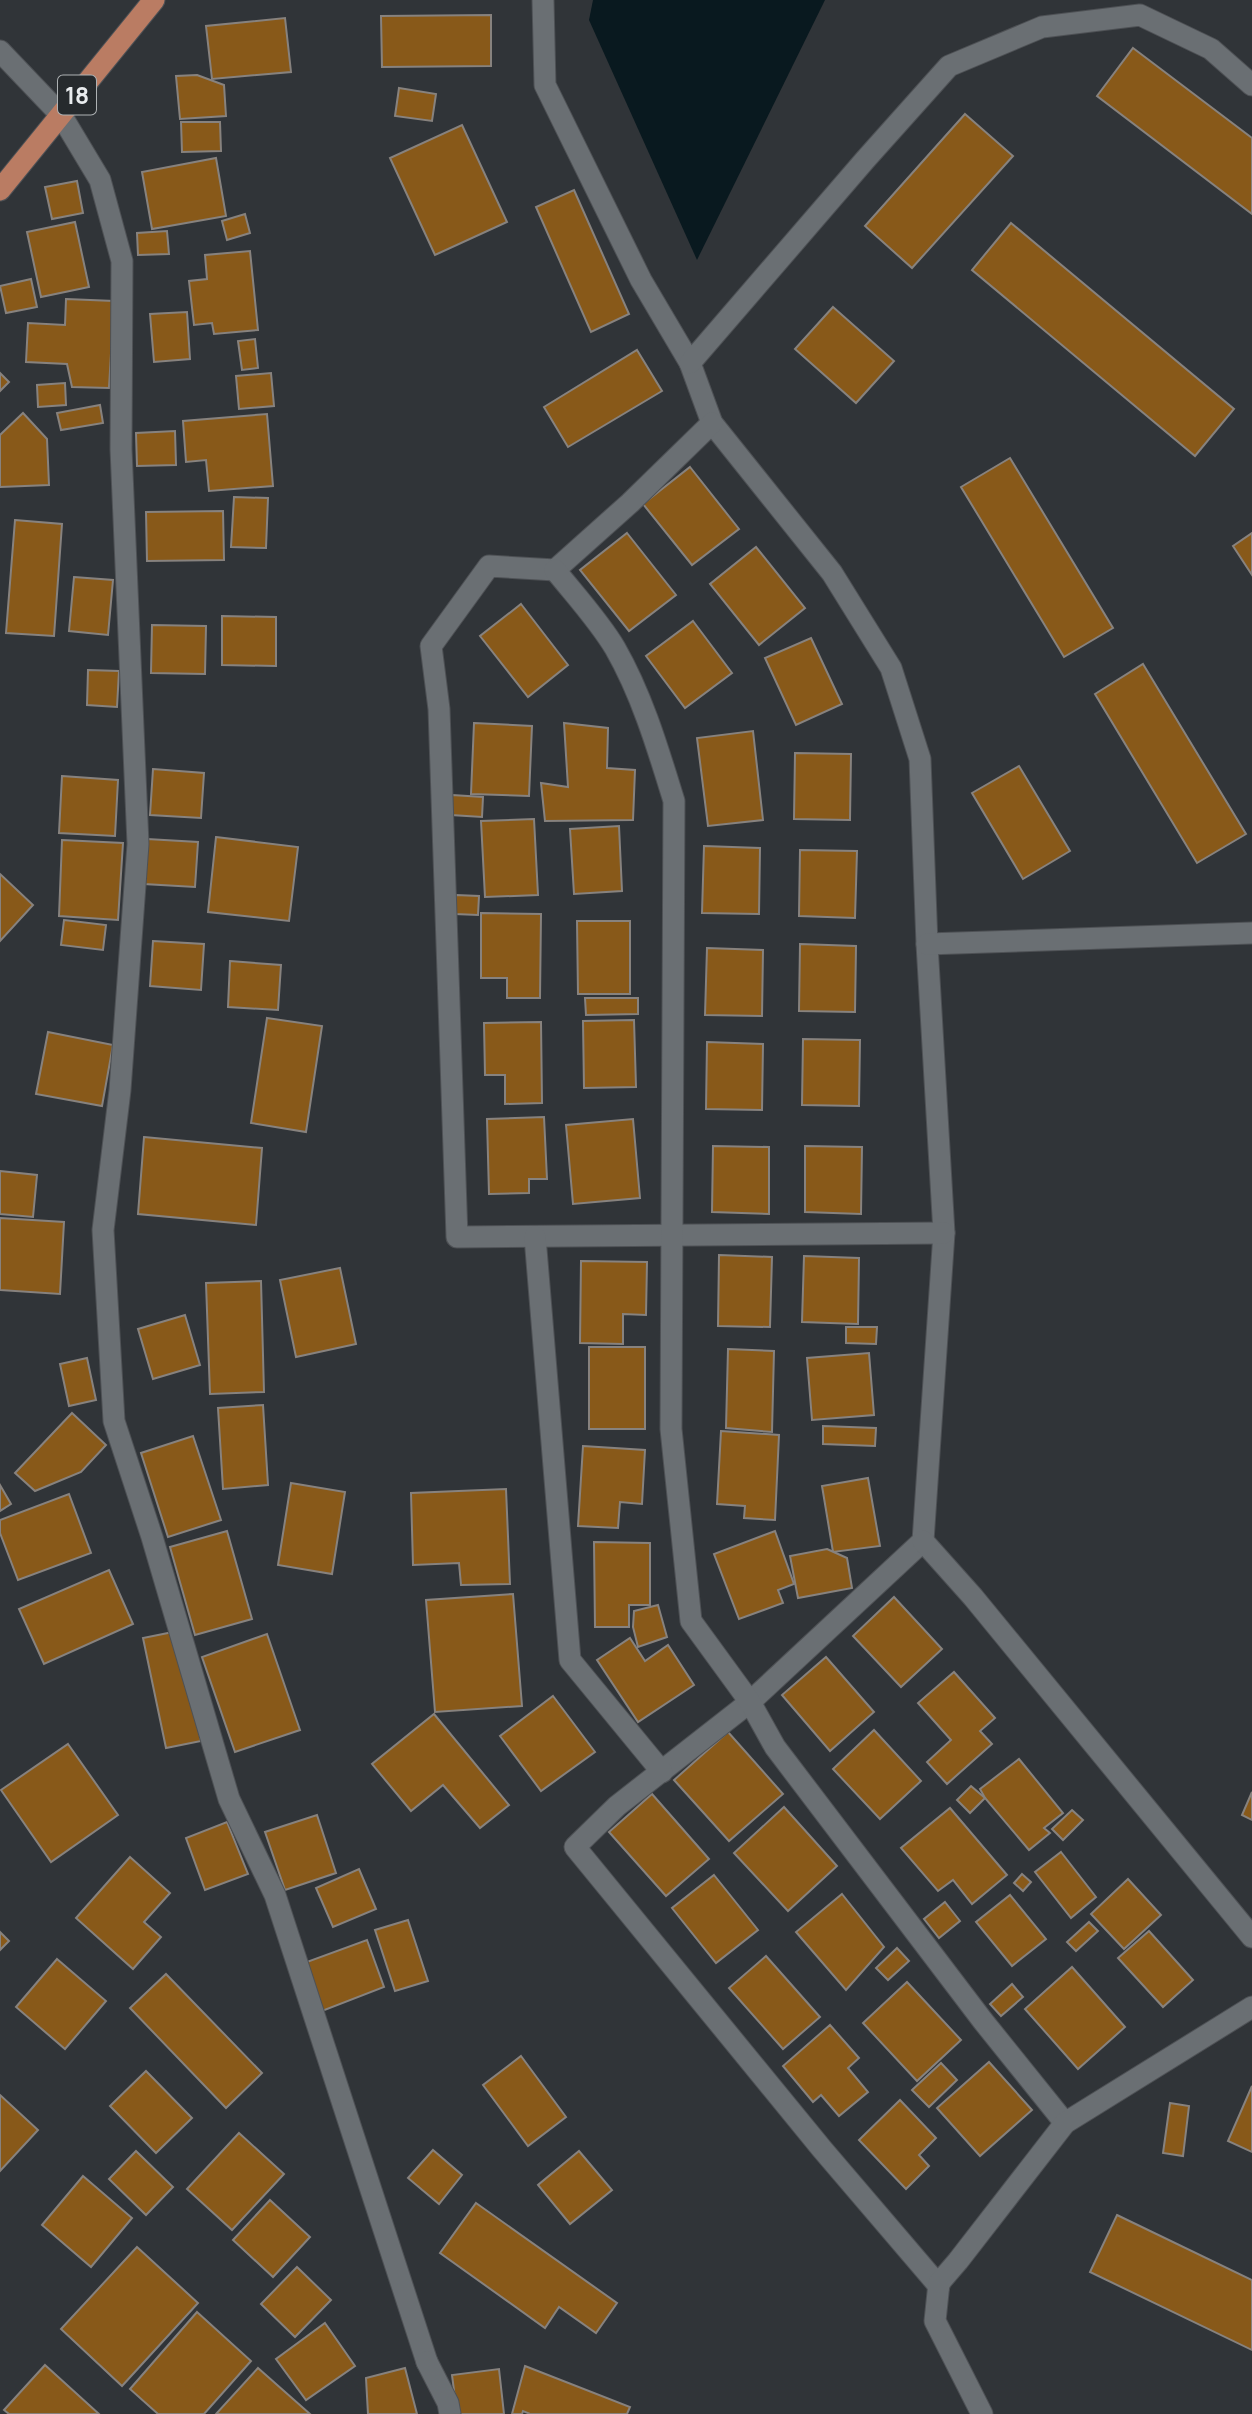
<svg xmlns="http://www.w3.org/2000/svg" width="1252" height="2414" font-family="Manrope,sans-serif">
<rect width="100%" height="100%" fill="#303438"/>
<!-- water -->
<path fill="#09191f" d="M593,0H825L697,260L589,20Z"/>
<!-- building -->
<g fill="#885919" stroke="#87827e" stroke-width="2">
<path d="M491,15V66L382,67L381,16Z"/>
<path d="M285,18L291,72L212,79L206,26Z"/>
<path d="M1133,48L1252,138V214L1097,96Z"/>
<path d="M197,75L224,85L226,116L180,119L176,76Z"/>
<path d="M399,88L436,94L432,121L395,116Z"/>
<path d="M965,114L1013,156L912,268L865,226Z"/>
<path d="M181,122H220L221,151L182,152Z"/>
<path d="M462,125L507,222L435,255L390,158Z"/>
<path d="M216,158L226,216L152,229L142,172Z"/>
<path d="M77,181L83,213L52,219L45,187Z"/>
<path d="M574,190L629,314L591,332L536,207Z"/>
<path d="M245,214L250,233L227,240L222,221Z"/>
<path d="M75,222L89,287L41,297L27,232Z"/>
<path d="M1011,223L1234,409L1195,456L972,270Z"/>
<path d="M167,231L169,254L138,255L137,233Z"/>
<path d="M250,251L258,330L214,334L212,323L194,325L189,281L207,279L205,255Z"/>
<path d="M31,279L37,307L6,313L0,286Z"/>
<path d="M66,299L114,301L109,388L72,387L67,364L26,362L28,323L65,325Z"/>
<path d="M833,307L894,361L856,403L795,349Z"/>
<path d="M187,312L190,359L154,362L150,314Z"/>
<path d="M255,339L258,368L242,370L238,341Z"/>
<path d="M637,350L662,391L568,447L544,407Z"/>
<path d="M0,373L9,382L0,391Z"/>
<path d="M271,373L274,406L239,409L236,376Z"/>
<path d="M65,383L66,405L38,407L37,385Z"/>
<path d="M100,405L103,423L61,430L57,413Z"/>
<path d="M23,413L47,439L49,485L0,487V435Z"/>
<path d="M267,414L273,486L209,491L206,460L186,462L183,421Z"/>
<path d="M175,431L176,465L137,466L136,433Z"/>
<path d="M1010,458L1113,628L1064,657L961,487Z"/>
<path d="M690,467L739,529L692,565L643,504Z"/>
<path d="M234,497L268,498L266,548L231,547Z"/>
<path d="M223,511L224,560L147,561L146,512Z"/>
<path d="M15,520L62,524L54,636L6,633Z"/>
<path d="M627,533L676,595L629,631L580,570Z"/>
<path d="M1252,533V575L1233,546Z"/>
<path d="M756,547L805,608L759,645L710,584Z"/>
<path d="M74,577L113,580L108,635L69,631Z"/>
<path d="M521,604L568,665L528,697L480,636Z"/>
<path d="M222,616L276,617V666L222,665Z"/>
<path d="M693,621L732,673L685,708L646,656Z"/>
<path d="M152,625L206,626L205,674L151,673Z"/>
<path d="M811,638L842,704L796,725L765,658Z"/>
<path d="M1143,664L1246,834L1197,863L1095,694Z"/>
<path d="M88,670L119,671L117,707L87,705Z"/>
<path d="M474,723L532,726L529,796L471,794Z"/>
<path d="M564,723L608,728L607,768L635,770L633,820L545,821L541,783L568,787Z"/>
<path d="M753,731L763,820L708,826L697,738Z"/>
<path d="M795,753L851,754L850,820L794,819Z"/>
<path d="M1019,766L1070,851L1023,879L972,793Z"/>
<path d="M153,769L204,773L201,818L150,815Z"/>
<path d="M62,776L118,780L115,836L59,833Z"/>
<path d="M452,795L483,797L482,817L451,815Z"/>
<path d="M534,819L538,895L485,897L481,821Z"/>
<path d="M619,826L622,891L574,894L570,829Z"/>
<path d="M216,837L298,847L289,921L208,912Z"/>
<path d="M147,839L198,842L195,887L144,884Z"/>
<path d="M62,840L123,843L118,920L59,916Z"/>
<path d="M704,846L760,848L759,914L702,913Z"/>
<path d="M800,850L857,851L855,918L799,916Z"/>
<path d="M0,874L33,905L0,941Z"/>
<path d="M456,895L479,896L478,915L455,914Z"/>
<path d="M481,913L541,914L540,998H507V978H481Z"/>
<path d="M64,920L106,925L103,950L61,945Z"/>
<path d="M577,921H630V994H578Z"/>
<path d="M153,941L204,944L201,990L150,986Z"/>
<path d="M800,944L856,946L855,1012L799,1011Z"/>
<path d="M707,948L763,950L762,1016L705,1015Z"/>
<path d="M230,961L281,965L278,1010L228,1007Z"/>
<path d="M585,998H638V1014L586,1015Z"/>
<path d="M267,1018L322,1026L306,1132L251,1123Z"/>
<path d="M634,1020L636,1087L584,1088L583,1021Z"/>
<path d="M541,1022L542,1103L505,1104V1075H485L484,1023Z"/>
<path d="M48,1032L113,1045L102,1106L36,1094Z"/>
<path d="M803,1039L860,1040L859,1106L802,1105Z"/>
<path d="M707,1042L763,1044L762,1110L706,1109Z"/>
<path d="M544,1117L547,1179H529V1193L489,1194L487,1119Z"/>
<path d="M633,1119L640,1198L573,1204L566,1125Z"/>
<path d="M144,1137L262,1148L256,1225L138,1214Z"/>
<path d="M713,1146L769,1147V1214L712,1212Z"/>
<path d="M805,1146L862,1147L861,1214L805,1212Z"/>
<path d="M0,1171L37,1175L33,1217L0,1214Z"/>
<path d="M0,1218L64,1222L60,1294L0,1290Z"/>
<path d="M719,1255L772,1257L770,1327L718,1326Z"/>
<path d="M804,1256L859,1258L858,1324L802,1322Z"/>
<path d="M581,1261L647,1262L646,1315L623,1314V1344L580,1343Z"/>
<path d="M340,1268L356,1344L296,1357L280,1280Z"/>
<path d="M261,1281L264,1392L210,1394L206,1283Z"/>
<path d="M185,1315L200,1365L153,1379L138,1329Z"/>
<path d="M846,1327H877L876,1344L846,1343Z"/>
<rect x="589" y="1347" width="56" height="82"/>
<path d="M728,1349L774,1351L772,1432L726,1428Z"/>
<path d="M869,1353L874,1415L812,1420L807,1358Z"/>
<path d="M87,1358L96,1400L69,1406L60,1364Z"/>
<path d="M263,1405L268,1485L223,1489L218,1408Z"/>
<path d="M72,1413L106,1445L81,1472L35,1491L15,1473Z"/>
<path d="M823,1426L876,1428L875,1446L823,1444Z"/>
<path d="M721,1431L779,1435L775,1520L744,1518L745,1506L717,1504Z"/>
<path d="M193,1436L221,1520L168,1537L141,1453Z"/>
<path d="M583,1446L645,1450L642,1504L620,1502L618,1528L578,1526Z"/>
<path d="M868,1478L880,1546L833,1552L822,1486Z"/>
<path d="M291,1483L345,1492L332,1574L278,1565Z"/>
<path d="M0,1485L11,1504L0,1511Z"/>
<path d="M506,1489L510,1584L461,1585L459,1563L413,1565L411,1493Z"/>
<path d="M69,1494L91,1553L18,1580L0,1533V1520Z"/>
<path d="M227,1531L252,1619L195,1635L170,1547Z"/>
<path d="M775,1531L794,1584L778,1590L783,1603L739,1619L714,1554Z"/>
<path d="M594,1542L650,1543V1605H629V1627H595Z"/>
<path d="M827,1549L847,1558L852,1588L798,1598L790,1556Z"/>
<path d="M109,1570L133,1624L44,1664L19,1609Z"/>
<path d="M513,1594L522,1706L435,1712L426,1600Z"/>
<path d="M894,1597L942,1649L901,1687L853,1636Z"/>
<path d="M658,1605L667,1637L638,1647L633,1627L634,1611Z"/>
<path d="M178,1631L201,1741L166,1748L143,1638Z"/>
<path d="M267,1634L300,1730L235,1752L202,1657Z"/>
<path d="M630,1638L645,1661L668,1645L694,1685L638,1722L597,1660Z"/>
<path d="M826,1657L874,1712L830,1751L782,1695Z"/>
<path d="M954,1672L995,1718L980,1731L992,1744L947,1784L927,1762L951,1740L918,1703Z"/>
<path d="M553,1696L595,1752L541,1791L500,1736Z"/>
<path d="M434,1714L509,1805L480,1828L443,1785L411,1811L372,1764Z"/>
<path d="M874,1730L921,1781L880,1819L833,1769Z"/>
<path d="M728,1732L783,1794L729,1841L674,1780Z"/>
<path d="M68,1744L118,1815L51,1862L1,1790Z"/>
<path d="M1019,1759L1063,1813L1044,1828L1050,1833L1029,1850L985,1798L980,1789Z"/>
<path d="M971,1786L985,1798L970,1813L957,1800Z"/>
<path d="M1252,1792V1820L1242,1815Z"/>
<path d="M652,1794L709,1859L666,1896L609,1832Z"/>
<path d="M784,1807L837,1866L788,1911L734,1853Z"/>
<path d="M950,1808L1007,1875L972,1904L953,1880L938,1891L901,1848Z"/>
<path d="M1072,1810L1083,1820L1063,1840L1052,1829Z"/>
<path d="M317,1815L336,1873L285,1890L265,1832Z"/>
<path d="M227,1822L248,1874L205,1890L186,1838Z"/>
<path d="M1061,1852L1096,1897L1071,1918L1035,1872Z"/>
<path d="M130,1857L170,1893L144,1922L161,1937L133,1969L76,1918Z"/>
<path d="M359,1869L376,1909L333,1927L316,1888Z"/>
<path d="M1022,1874L1031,1882L1023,1891L1014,1883Z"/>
<path d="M714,1875L758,1930L716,1963L672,1908Z"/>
<path d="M1128,1879L1161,1915L1124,1949L1091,1914Z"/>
<path d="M842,1894L884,1947L846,1990L796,1932Z"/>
<path d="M1010,1895L1046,1939L1012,1966L976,1922Z"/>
<path d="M945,1902L960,1921L939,1938L924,1919Z"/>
<path d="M408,1920L428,1981L395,1991L375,1930Z"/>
<path d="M1089,1922L1098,1931L1076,1951L1067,1942Z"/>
<path d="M1149,1931L1193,1980L1163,2007L1118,1958Z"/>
<path d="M0,1932L9,1941L0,1950Z"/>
<path d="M367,1940L384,1987L322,2011L304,1963Z"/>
<path d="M897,1948L909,1961L888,1980L876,1968Z"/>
<path d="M766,1956L820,2017L783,2049L729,1988Z"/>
<path d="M57,1959L106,2001L65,2049L16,2007Z"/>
<path d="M1072,1967L1125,2027L1078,2069L1025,2009Z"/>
<path d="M166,1974L262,2073L226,2108L130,2008Z"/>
<path d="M907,1982L961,2040L917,2081L863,2023Z"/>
<path d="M1012,1984L1023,1997L1001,2016L990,2004Z"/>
<path d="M830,2025L859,2058L848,2068L868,2092L839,2116L821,2095L813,2102L783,2066Z"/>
<path d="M521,2056L566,2117L528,2146L483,2085Z"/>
<path d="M989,2062L1032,2110L980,2156L937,2108Z"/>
<path d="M941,2063L957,2080L929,2107L912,2090Z"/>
<path d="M146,2071L192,2118L156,2153L110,2106Z"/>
<path d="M1252,2086V2152L1228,2141Z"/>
<path d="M0,2095L38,2130L0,2171Z"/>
<path d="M900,2100L936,2138L919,2155L929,2166L906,2189L859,2140Z"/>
<path d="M1170,2103L1189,2106L1183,2156L1163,2153Z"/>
<path d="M239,2133L284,2174L232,2230L187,2189Z"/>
<path d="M433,2150L462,2175L439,2204L408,2178Z"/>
<path d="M136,2151L173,2187L146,2215L109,2179Z"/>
<path d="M579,2151L612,2190L570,2224L538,2185Z"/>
<path d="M83,2176L132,2218L91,2267L42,2225Z"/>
<path d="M270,2200L310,2237L273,2277L233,2240Z"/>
<path d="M476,2203L617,2303L596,2333L559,2307L545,2328L440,2253Z"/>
<path d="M1117,2215L1252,2280V2350L1090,2272Z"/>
<path d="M137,2247L198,2303L122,2386L61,2329Z"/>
<path d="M297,2267L331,2300L295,2337L261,2304Z"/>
<path d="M197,2312L251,2361L204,2414H158L130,2389Z"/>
<path d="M325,2323L355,2366L306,2400L276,2359Z"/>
<path d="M45,2365L99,2414H9L4,2410Z"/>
<path d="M525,2366L630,2407L627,2414H530L523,2411L522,2414H512Z"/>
<path d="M258,2368L310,2414H216Z"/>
<path d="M405,2368L417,2414H368L366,2378Z"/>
<path d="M499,2369L504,2414H457L452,2375Z"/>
</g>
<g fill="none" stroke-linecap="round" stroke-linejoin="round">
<defs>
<g id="street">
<path d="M543,0L545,85L641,280L690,363L712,423L832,573L891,668L920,759L927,944L944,1233L923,1541L750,1702L617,1806L575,1847L822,2149L939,2286"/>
<path d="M0,51L61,115L100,180L122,261L121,449L138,844L120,1090L103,1230L114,1421L152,1537L229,1799L275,1895L427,2362"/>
<path d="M690,363L865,160L949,66L1042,27L1140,15L1211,49L1252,85"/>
<path d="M712,423L630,503L555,570L489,566L431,646L439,709L457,1237L944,1233"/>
<path d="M555,570C575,595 599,621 615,648C642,695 658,749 674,801L671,1429L691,1621L750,1702L775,1747L983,2021L1065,2123"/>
<path d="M927,944L1252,933"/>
<path d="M535,1237L570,1660L662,1772"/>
<path d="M923,1541L973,1597L1252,1937"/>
<path d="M982,2414L935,2321L939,2283L958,2261L1065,2123L1252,2007"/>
</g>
<path id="secondary" d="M427,2362L448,2403L450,2414"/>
<path id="primary" d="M0,190L154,0"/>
</defs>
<!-- street casing -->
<use href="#street" stroke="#4e5155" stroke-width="23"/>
<!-- secondary casing -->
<use href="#secondary" stroke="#4e5155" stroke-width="23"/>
<!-- primary casing -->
<use href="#primary" stroke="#4e5155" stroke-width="23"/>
<!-- street -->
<use href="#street" stroke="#6a6f73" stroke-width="21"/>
<!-- secondary -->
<use href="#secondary" stroke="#6a6f73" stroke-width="21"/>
<!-- primary -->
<use href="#primary" stroke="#ba7c63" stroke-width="21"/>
</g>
<g text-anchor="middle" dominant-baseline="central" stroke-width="5" stroke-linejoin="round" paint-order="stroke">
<!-- shield labels -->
<rect fill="#262a2d" stroke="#aeb2b4" stroke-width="2" x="58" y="75.5" width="38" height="39" rx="5"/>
<g font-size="23" font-weight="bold" fill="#e9ecee">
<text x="77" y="95">18</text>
</g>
</g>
</svg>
